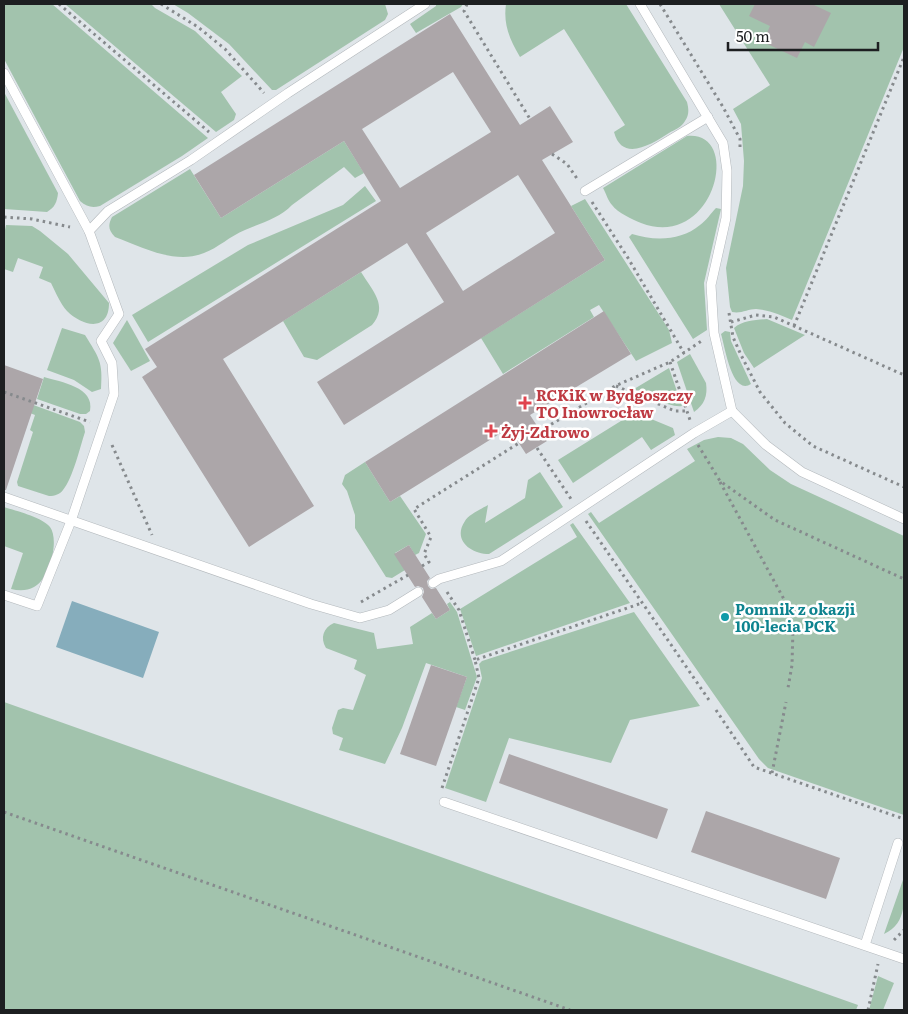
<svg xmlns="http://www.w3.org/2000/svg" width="908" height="1014" font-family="Literata,serif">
<rect width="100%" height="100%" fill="#dfe5e9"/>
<!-- green -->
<g fill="#a2c3ad">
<path d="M4,4H52L208,138L182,156L100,206C92,208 87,207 80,201L4,59Z"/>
<path d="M65,4H151L155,8L195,31L242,76L221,92L236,114L234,120L216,132Z"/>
<path d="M173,4H385L388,14L385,20L276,90H272L229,44L188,13Z"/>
<path d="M436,4H463L461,7L416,33L410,24L436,6Z"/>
<path d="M506,4H626L687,102C689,110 689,115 685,121C682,127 674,130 669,133C652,144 622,163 614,132L625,125L564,29L520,57C510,40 503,25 506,4Z"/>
<path d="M719,4H904V47L792,320C781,315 769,310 756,309C748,309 741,314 732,312L730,307L726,268L743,186L744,161L741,124L733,109L770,85Z"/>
<path d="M4,92L58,193C57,202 55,207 47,212L4,209Z"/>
<path d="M687,136C743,130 715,251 641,223C632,219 618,213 612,205C608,201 606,193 603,188Z"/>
<path d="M344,141L364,173L355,178L344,167L292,205C280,218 261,223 245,230C230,236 218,248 204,253C175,265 142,247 115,237C108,230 108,225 112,217L190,169L221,218Z"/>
<path d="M365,186L376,201L148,342L132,315L248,245L343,205Z"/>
<path d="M585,199L669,330L672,343L636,361L599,305L590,310L594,317L503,374L481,338L605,260L571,206Z"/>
<path d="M716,208L721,209L704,283L707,330L693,339L629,237L632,234C654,241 681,241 700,225C706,221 711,213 716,208Z"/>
<path d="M6,225L32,226L40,231L68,254L109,303C109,333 82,326 67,311C60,303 56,293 51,283L39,278L43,267L18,258L13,272L4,269V235Z"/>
<path d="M361,272C372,290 389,306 372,325L317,360L304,357L283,321Z"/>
<path d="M767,319L805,335L754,368L744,353L734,328C743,320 756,320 767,319Z"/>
<path d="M127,320L150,361L131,371L113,343Z"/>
<path d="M62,328L85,335C99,358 103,361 101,389L92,392L74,380L47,370Z"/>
<path d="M725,331L730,332L731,341L751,384C732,396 725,347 721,334Z"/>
<path d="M690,354L706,383C708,396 704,405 694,412L677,362Z"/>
<path d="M669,368L682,406C670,408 645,394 634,389Z"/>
<path d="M44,377C61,382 95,387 90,411L86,414H80L37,399Z"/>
<path d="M17,399L80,422L84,426L85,432C80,447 73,478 63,490C60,494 55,496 49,496L18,486L17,482L33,432L30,430L35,415L15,407Z"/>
<path d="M637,415L644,416L673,428L675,435L651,450L642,437L573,483L558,460L629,416Z"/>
<path d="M718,437L731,438L743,444L770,470L791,484L904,536V815L768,768L759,759L588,514L591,512L599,523L695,461L687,449L704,440Z"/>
<path d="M365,462L390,502L400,496L426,534L419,553L415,555L409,545L395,553L405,570L392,578L386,577L355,528V515L347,491L342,484L345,475Z"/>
<path d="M540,472L563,507L489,554C471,554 452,540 465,521C468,515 481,509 488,505L485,523L525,498L528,480Z"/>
<path d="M4,507C16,511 42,517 50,527C60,541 49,580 34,587C27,591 19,591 11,589L23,553L4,546Z"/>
<path d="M573,523L630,603L476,656L460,609L577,537L570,525Z"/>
<path d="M450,602L457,612L477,677L465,710L456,707L467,677L426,663L402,728L385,764L339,750L343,738L333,734L332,728L338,710L343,708L353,710L366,675L354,669L357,660L326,648C320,638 323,628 334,623L374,633L377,649L413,644L410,627L432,613L436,619L450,610L447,604Z"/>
<path d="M634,612L700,706L630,720L611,763L509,738L486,802L445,788L482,678L479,664L482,661Z"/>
<path d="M4,702L858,1005L856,1010H4Z"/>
<path d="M904,877C904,898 908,923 884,934Z"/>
<path d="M878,976L894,983L883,1010H869Z"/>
</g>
<!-- water -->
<path fill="#86adbc" d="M72,601L159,632L143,678L56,647Z"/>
<!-- building -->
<g fill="#aca6a9" fill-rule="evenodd">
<path d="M755,4H812L831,13L814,47L805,42L797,58L763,42L770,26L749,16Z"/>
<path d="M450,14L520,125L550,106L573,142L542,160L605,260L344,425L317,382L444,302L407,243L223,359L314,506L249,547L142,377L157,367L145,349L381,201L344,141L221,218L194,175ZM453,72L491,132L400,188L362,129ZM518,175L555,233L463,291L426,233Z"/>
<path d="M604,311L631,354L530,415L547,441L526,454L509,428L390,502L365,462Z"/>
<path d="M4,365L43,379L6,490H4Z"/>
<path d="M409,545L430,578L427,581L428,586L431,589L436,588L450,610L436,619L422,597L424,592L423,588L418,586L415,587L394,554Z"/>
<path d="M431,665L467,677L436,766L400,754Z"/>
<path d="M509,754L668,809L657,839L499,783Z"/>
<path d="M706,811L840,858L826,899L691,852Z"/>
</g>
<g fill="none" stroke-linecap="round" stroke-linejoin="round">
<defs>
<g id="lane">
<path d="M640,4L723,143L727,171L726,218L711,285L714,333L732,411L766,445L802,472L904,519"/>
<path d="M4,73L89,231"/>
<path d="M585,191L708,117"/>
<path d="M4,497L311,604L360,618L389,610L418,592"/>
<path d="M433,583L439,579L501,561L694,433L732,411"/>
<path d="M4,595L37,606L71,521L114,394L112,363L101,341L119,314L89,231L108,211L191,160L288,93L425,4"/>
<path d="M444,802L904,959"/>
<path d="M865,945L898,843"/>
</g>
</defs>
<!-- lane casing -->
<use href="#lane" stroke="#b3b8bc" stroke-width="10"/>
<!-- path -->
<g stroke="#868a8d" stroke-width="3" stroke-dasharray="2.5 4" stroke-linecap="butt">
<path d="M59,4L209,132"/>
<path d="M161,4L198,27L225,49L264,93"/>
<path d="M467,4L464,11L530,119"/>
<path d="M660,4L723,107L740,139V149"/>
<path d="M552,154L567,164L578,180"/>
<path d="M592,202L628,258L684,353"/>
<path d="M4,217L32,219L70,227"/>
<path d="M729,313L733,337L741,355L760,392L785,423L813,446L904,487"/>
<path d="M731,322L756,315L774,317L904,375"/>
<path d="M794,326L904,57"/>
<path d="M670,362L690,420"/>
<path d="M616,386L675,411H687"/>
<path d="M4,392L90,422"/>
<path d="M540,431L615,386L670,362L703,340"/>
<path d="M112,445L152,535"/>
<path d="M698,445L720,481L775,520L904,579"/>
<path d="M537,448L571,499"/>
<path d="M720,482L786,603L793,628L792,665L788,688"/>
<path d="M586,521L709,700"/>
<path d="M422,566L429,562L424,554L431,537L414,509L519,443"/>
<path d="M447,592L459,610L475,660"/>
<path d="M361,602L408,575"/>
<path d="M716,710L754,767L904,819"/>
<path d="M772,773L786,702"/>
<path d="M442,788L479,678L475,660L642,603"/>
<path d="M4,812L570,1010"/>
<path d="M894,940L904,930"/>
<path d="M868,1010L878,964"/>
</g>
<!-- lane -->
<use href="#lane" stroke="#fff" stroke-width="9"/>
</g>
<!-- markers -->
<g fill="#e0444e" stroke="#fff" stroke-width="2">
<path d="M522.5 395.5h5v5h5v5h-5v5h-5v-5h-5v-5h5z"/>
<path d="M488.5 423.5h5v5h5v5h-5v5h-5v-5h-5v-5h5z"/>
</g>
<circle fill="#0f9aa8" stroke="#fff" stroke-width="2" cx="725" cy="617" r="5"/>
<g text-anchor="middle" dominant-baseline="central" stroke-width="5" stroke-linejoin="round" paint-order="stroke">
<!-- health labels -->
<g font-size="15" font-weight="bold" fill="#be3a42" stroke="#fff" text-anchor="start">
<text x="536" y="394">RCKiK w Bydgoszczy<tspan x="536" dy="17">TO Inowrocław</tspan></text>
<text x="501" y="431">Żyj-Zdrowo</text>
</g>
<!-- culture labels -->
<g font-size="15" font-weight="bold" fill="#0d838f" stroke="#fff" text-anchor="start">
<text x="735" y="608">Pomnik z okazji<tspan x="735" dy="17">100-lecia PCK</tspan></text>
</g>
</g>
<!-- border -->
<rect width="908" height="1014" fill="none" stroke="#1d1f21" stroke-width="10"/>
<!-- scale -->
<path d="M728 42v8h150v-8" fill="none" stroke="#1d1f21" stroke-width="2.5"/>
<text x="736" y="42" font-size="15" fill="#1d1f21" stroke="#ffffff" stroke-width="4" paint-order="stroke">50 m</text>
</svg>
